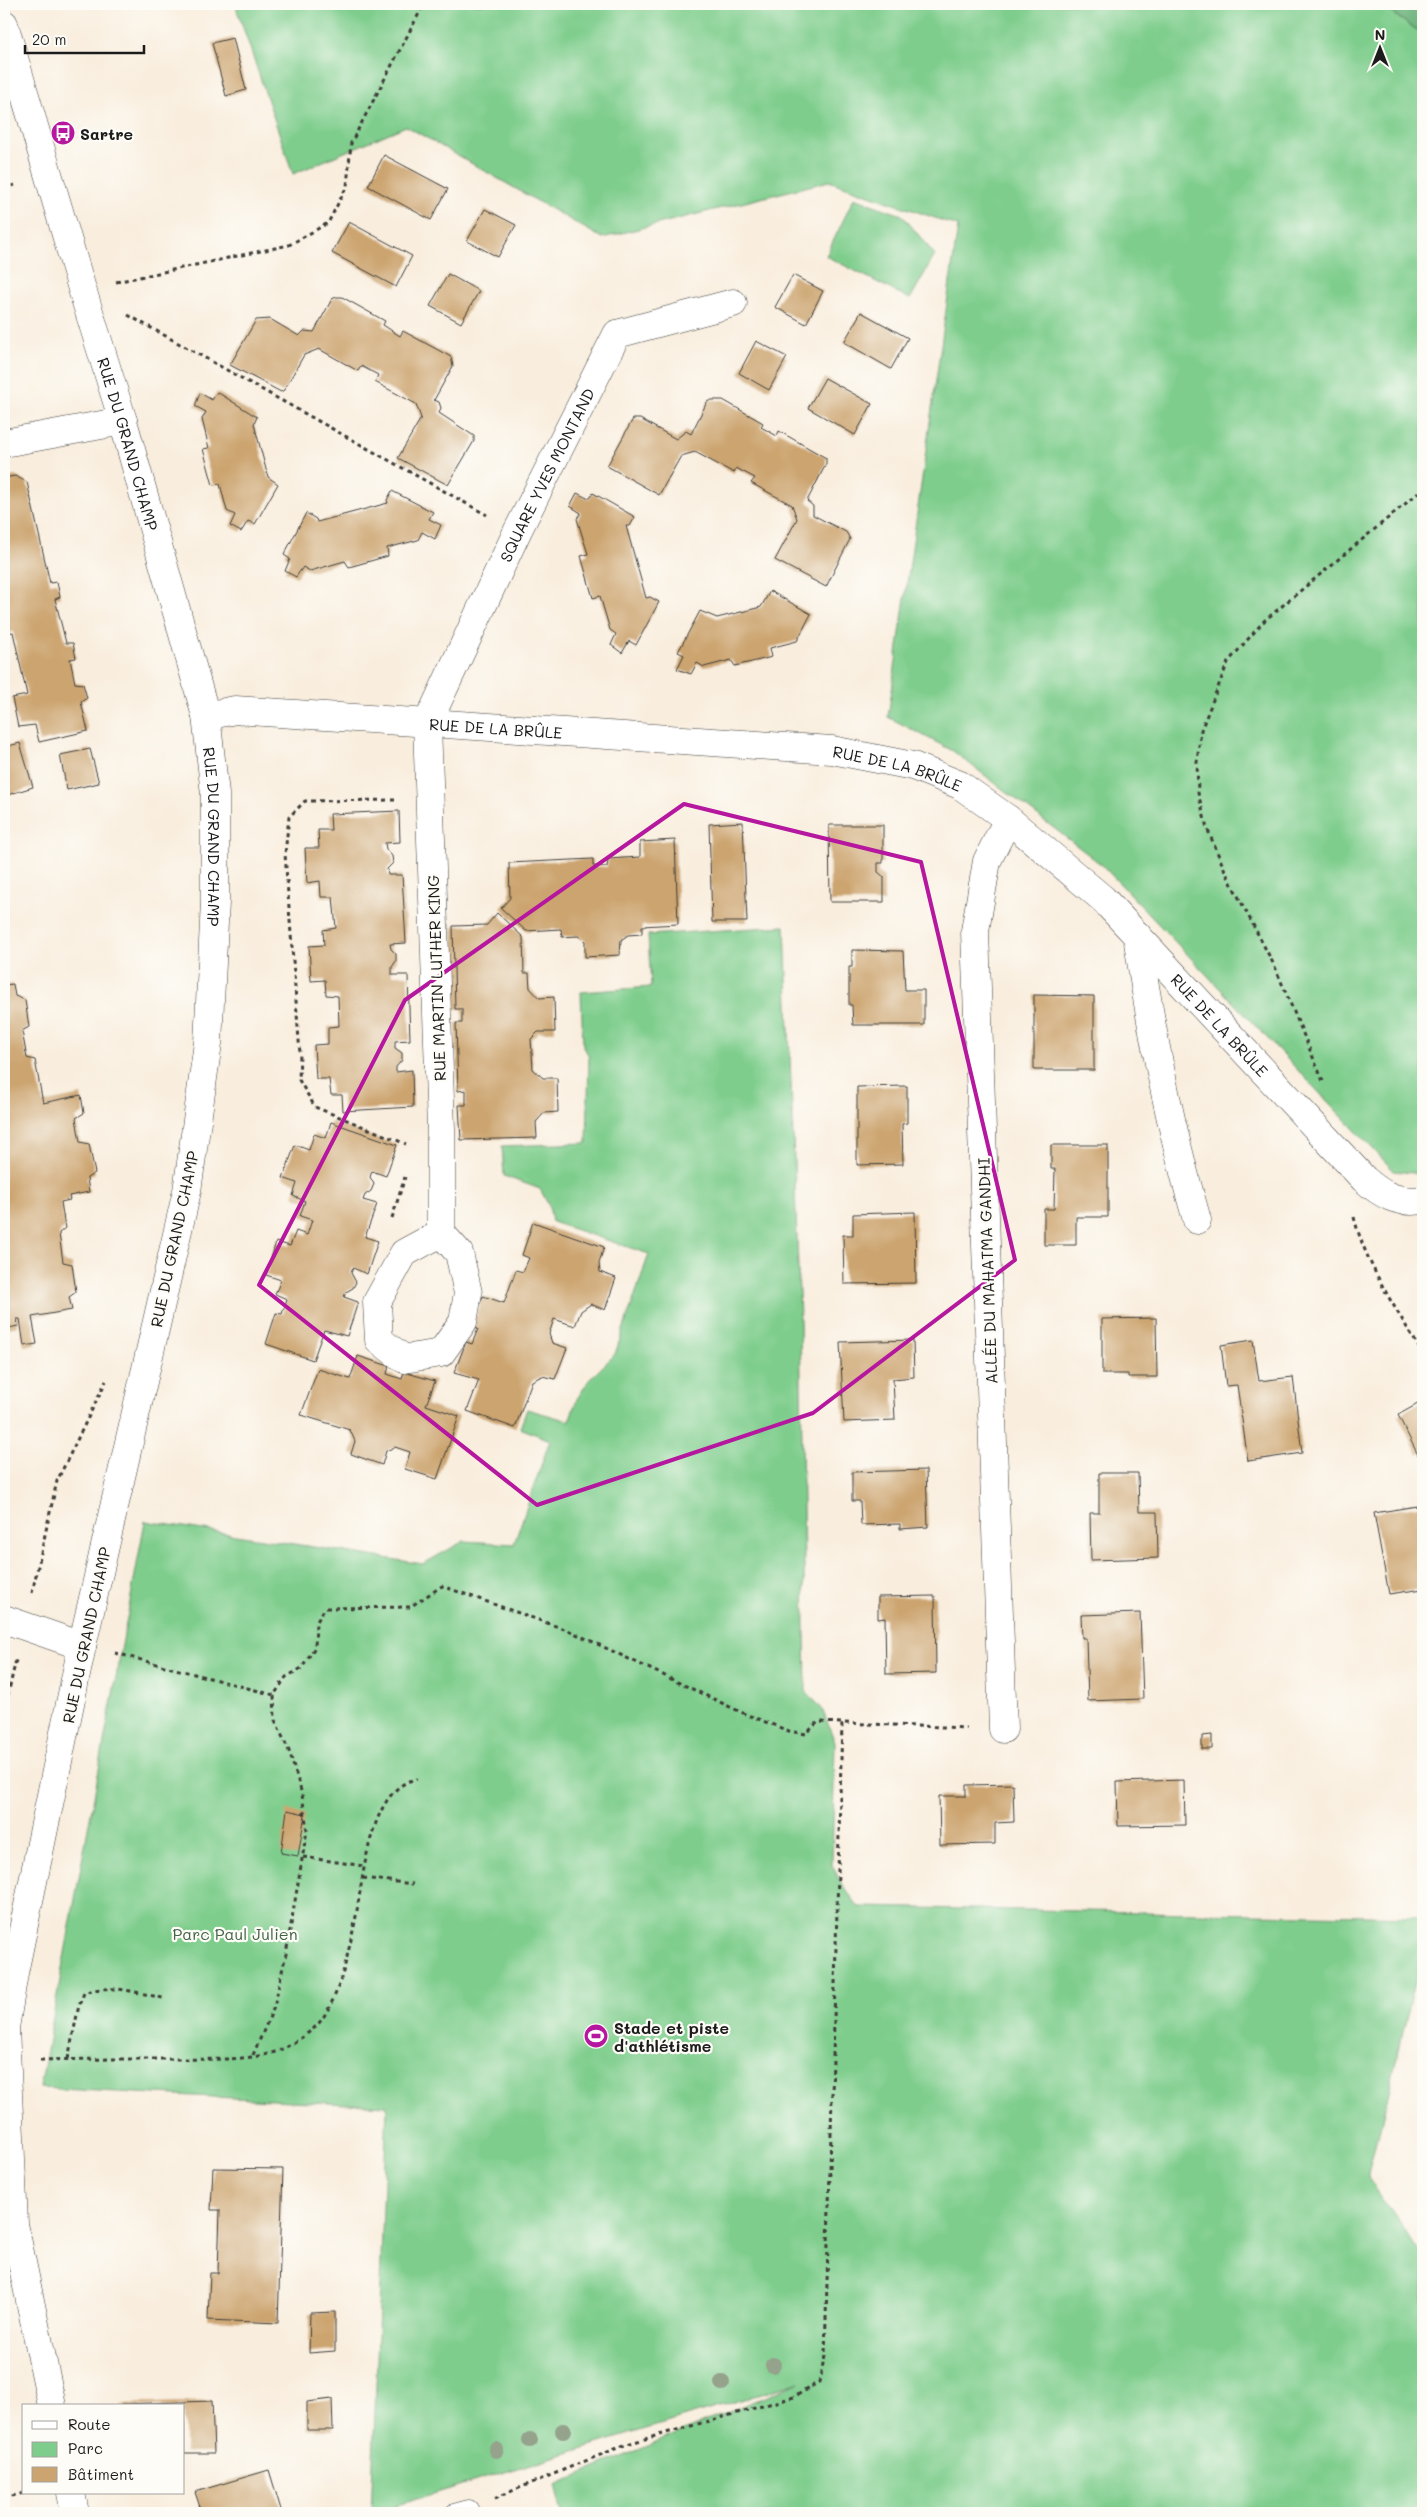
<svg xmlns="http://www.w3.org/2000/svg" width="1427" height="2517" font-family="Mali,sans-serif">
<rect width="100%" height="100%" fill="#fdfcf7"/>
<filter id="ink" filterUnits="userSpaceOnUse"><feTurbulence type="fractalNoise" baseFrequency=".02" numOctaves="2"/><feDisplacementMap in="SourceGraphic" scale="10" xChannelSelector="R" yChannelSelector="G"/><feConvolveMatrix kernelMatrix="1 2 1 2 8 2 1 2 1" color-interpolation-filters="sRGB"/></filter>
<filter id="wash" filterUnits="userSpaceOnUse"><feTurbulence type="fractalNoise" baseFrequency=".0096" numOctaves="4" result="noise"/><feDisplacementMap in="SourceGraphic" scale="20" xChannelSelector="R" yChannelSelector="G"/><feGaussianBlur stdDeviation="1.12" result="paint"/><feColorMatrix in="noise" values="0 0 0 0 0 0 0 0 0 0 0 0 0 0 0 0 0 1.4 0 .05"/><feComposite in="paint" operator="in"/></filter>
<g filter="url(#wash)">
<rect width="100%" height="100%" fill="#f9eede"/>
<!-- green -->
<g fill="#7ecd8c" stroke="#4d7454">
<path d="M235,4H1378L1423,34V1174L1394,1171L1102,865L953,751L888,717L958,226L829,181L602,238L406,126L293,174Z"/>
<path d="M854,198L902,215L935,255L910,299L826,256Z"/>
<path d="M785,926L800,1318L806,1691L822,1709L835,1742L832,1865L842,1885L859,1907L1423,1917V1949L1368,2178L1423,2256V2513H562L555,2485L800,2382L371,2513L387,2106L40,2088L145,1521L423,1564L464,1541L514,1544L550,1440L520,1428L527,1409L569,1421L577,1399L589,1380L615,1354L649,1254L552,1222L549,1206L540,1189L504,1176L502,1146L587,1143L589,1056L583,1046L581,992L651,987L648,935Z"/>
</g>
<!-- forest -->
<path fill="#66b078" stroke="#41664a" d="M1378,4H1423V34Z"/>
<g id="blocks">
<!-- building -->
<g fill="#cca46f">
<path d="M233,38L246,90L226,96L212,43Z"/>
<path d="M384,155L448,189L431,220L368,186Z"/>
<path d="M485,209L516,225L498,257L467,241Z"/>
<path d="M349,222L412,256L396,287L332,253Z"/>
<path d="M448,274L479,291L461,323L430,306Z"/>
<path d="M793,275L823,291L806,324L775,307Z"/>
<path d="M336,297H342L385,321L383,325L400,336L403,331L451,357L453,366L434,400L439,402L441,408L439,413L474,436V441L448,485L398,458L421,418L416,404L375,382L378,375L361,366L358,371L319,349L304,355L284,390L281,392L230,365L256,320L270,319L299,336L304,331L314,332L332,299Z"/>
<path d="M861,312L908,338L891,369L844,342Z"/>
<path d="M756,341L787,357L769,390L739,373Z"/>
<path d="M825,378L872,404L855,435L808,408Z"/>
<path d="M217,392L257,417L254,424L268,477L278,484L255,524L248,521L241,532L230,526L235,515L227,511L220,484L213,485L203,449L209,448L202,419L206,412L195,406L200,393L212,400Z"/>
<path d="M711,400H723L763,423L761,427L777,436L779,431L826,458V464L807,501L813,506V515L846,532L850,539L826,587L775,560L797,519L792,505L751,483L755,478L736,468L734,473L695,452L681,456L659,495L607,466L633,419H640L676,439L686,431L691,434L707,402Z"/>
<path d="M15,476L27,482L50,583L57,582L60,597L55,599L66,643H73L76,658L70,659L75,683L83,684L87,698L81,702L88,731L39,742L35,725L18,727L12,698L27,695L13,632L4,633V616L9,615L4,601V478Z"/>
<path d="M392,491L433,512L429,519L441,525L435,539L422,532L418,540L387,548L388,556L349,567L345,561L310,571L303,567L296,577L285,571L290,559L284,555L306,513L316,519L317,522L388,503L387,500Z"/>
<path d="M577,493L589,499L593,493L635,517L630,526H626L646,598L650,597L659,602L636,645L629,641L622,653L611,645L616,634L610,630L600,596L593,598L581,556L588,554L577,519L581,513L570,506Z"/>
<path d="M770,591L811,614L797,641L770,648L772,657L735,666L731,660L704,667L697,663L691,674L677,669L684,655L678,652L700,611L717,618L761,607Z"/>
<path d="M20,743L33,787L4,796V747Z"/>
<path d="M90,749L99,783L67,790L60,755Z"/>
<path d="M399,811L400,842L385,843L386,849L392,856L393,863L387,869L388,875H402L406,943L390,944L391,949L396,954V961L392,967V975H408L410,1040L395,1041V1048L402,1053V1060L396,1067V1072L412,1070L413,1107L343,1111L342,1095H331L329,1079H316L314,1045L328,1044V1027L339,1026L338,996L326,995L325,980L311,981L309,946L324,945L323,930L336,928L333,897H321L320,881L307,883L305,848H319L318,830H331L330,814Z"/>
<path d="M743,822L747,922H712L709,824Z"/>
<path d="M829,825H883V863H878V872L884,877V902H830Z"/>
<path d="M675,840L678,924L642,926V934L628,935L621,940L620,955L585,957V941L578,936L562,937L561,929L526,931L501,908L510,898L509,863L593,859V866L607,867L608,859L640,857V842Z"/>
<path d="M497,913L523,937L524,973H529L530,988L539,998L554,997L555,1032H538L531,1039L533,1069L543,1078H557L558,1112L544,1113L536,1122L537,1138L461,1140L459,1105H466V1090L458,1091L456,1023H462V1009H455L453,926L487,925Z"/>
<path d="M852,950L903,951L905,990H924V1025H853L852,1005H849V967H852Z"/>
<path d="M13,984L15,996L25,1000L29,1027L22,1031L27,1058L35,1060L43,1103L81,1095L84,1113L76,1118L80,1142L89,1144L95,1173L87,1178L89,1192L69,1196L70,1200L61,1202L65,1228L59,1233L63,1262L72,1264L76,1292L69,1297L72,1310L32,1317L37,1344L24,1346L20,1319H17L18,1326L4,1329V985Z"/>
<path d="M1034,995L1094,996V1070H1034Z"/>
<path d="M907,1086V1123L902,1124L903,1164L857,1165V1087Z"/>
<path d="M331,1122L397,1145L386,1176L372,1171L370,1177L374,1184L371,1191L365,1195L363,1200L377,1204L365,1237L378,1241L367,1274L353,1268L351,1273L356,1282L353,1288L346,1292L344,1297L358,1302L347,1336L324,1330L313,1360L266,1344L276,1313L282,1314L287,1299L275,1294L281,1280L266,1275L276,1242L290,1246L296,1231L307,1235L312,1220L300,1216L305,1201L293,1196L297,1183L283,1178L295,1145L309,1150L314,1134L326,1138Z"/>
<path d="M1051,1145H1108V1217H1076V1245H1044V1209H1054L1055,1169H1051Z"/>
<path d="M915,1212L916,1283L844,1284L843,1235H853V1214Z"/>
<path d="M533,1222L604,1247L599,1263L600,1272L616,1278L605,1310L591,1304L581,1311L575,1326L554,1319L549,1334L552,1343L567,1348L555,1379L542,1376L532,1381L515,1428L467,1411L479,1380L454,1373L466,1342L472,1344L478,1329L471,1327L483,1296L504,1303L516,1270L523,1272L529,1258L522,1255Z"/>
<path d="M1156,1318L1157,1377H1128V1374H1102V1319Z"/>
<path d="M913,1340L914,1377L893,1379L895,1420L844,1422L840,1342Z"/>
<path d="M1253,1340L1259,1381L1293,1377L1302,1453L1248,1461L1237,1385L1226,1386L1221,1345Z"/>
<path d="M358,1356L389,1366L387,1374L402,1379L404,1372L435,1381L426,1405L459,1416L437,1479L405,1469L410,1452L395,1447L386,1451L382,1465L351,1454L355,1441L350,1430L301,1415L318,1369L350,1379Z"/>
<path d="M1423,1401V1452L1418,1455L1398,1415Z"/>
<path d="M926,1470L928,1527L900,1529V1524L861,1525L860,1501H852V1472Z"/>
<path d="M1099,1473H1138L1139,1512H1157L1158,1558L1091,1560L1090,1513H1099Z"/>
<path d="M1423,1505V1589L1389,1594L1374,1513Z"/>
<path d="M935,1596L936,1673L886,1674L885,1618L878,1619V1597Z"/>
<path d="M1140,1613L1143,1699L1088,1701L1086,1638H1082L1081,1615Z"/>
<path d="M1212,1735V1749H1202V1736Z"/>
<path d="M1184,1780L1185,1825L1118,1826L1117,1782Z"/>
<path d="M1013,1784L1014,1822L995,1823V1844L940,1845L939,1796H966V1785Z"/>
<path d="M287,1810L305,1814L298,1856L281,1853Z"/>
<path d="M213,2168L283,2169L278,2323L208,2320L210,2273H218L220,2210H211Z"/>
<path d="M335,2312V2351L309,2353L310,2313Z"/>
<path d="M332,2399L333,2430H307V2402Z"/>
<path d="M212,2401L214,2453H184V2406H121V2404Z"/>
<path d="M269,2470L282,2513H202L195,2492Z"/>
</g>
</g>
</g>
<g filter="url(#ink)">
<use href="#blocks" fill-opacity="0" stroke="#3d3c39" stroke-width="1"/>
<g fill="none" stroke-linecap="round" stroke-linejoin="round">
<defs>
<path id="lane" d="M454,2513L469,2509L471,2513"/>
<g id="street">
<path id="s1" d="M4,24L82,289L123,421L206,716L215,794V902L208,1043L187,1191L82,1646L14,1973L5,2028L14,2224L52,2406"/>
<path d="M4,443L123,421"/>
<path id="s2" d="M206,716L235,710L832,750L913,766L960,785L1008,819L1103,899L1364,1179C1382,1195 1398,1204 1423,1200"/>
<path d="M1137,935C1151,1031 1170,1127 1197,1220"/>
<path id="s3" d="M441,1233L404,1253L377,1302L379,1340L404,1359L441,1353L463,1322L468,1293L459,1253L441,1233V1129L427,724L518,530L617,334L733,303"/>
<path d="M4,1619L82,1646"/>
<path d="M1003,1729L975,931L987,861L1008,819"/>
<path d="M71,2493L75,2513"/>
</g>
</defs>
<!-- lane casing -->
<use href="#lane" stroke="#3d3c39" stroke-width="19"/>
<!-- street casing -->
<use href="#street" stroke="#3d3c39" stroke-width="29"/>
<!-- path -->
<g stroke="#3d3c39" stroke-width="3" stroke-dasharray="4 4" stroke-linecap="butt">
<path d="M4,188L15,185"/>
<path d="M116,282L289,245L328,223L347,186L351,143L424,4"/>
<path d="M128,315L487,515"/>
<path d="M395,800L305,801L289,817L285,854L300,1054L299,1080L315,1107L406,1144"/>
<path d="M1323,1081L1275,967L1226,873L1207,828L1198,793L1197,762L1201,730L1228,662L1264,621L1423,489"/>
<path d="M1354,1217C1366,1266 1397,1310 1423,1354"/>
<path d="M392,1218L405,1177"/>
<path d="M32,1593L57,1481L106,1381"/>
<path d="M115,1653L274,1695"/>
<path d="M4,1711L16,1660"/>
<path d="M303,1857L364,1866"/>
<path d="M363,1878L413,1884"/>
<path d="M253,2055L274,2007L286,1954L307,1830L302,1794L289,1751L275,1720L274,1695L286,1677L302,1668L315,1647L316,1623L325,1608L410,1607L442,1586L570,1631L745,1714L789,1731L806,1734L818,1722L967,1728"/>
<path d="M68,2059L79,2005L84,1993C110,1983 137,1993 163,1998"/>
<path d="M40,2060C85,2059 129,2059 173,2059C202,2059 256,2062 282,2049C291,2045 314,2030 319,2023C339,1998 346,1961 353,1931C363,1890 366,1788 417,1779"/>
<path d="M4,2498L24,2493"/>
<path d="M495,2498L627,2444L794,2397L819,2382L825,2356L842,1723"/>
</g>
<!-- lane -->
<use href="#lane" stroke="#fff" stroke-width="18"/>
<!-- street -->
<use href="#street" stroke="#fff" stroke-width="28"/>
</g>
<!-- trees -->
<g fill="#95a28c">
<circle cx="773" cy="2365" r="8"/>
<circle cx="722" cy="2383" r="8"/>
<circle cx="563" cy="2431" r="8"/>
<circle cx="530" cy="2440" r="8"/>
<circle cx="496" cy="2450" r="8"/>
</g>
</g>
<!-- marked area -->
<path fill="none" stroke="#b5179e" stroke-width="4" stroke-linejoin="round" d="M684,804L921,862L1015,1260L813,1413L537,1505L259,1285L405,1000Z"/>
<!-- icons -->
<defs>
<symbol id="bus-disc" viewBox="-11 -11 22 22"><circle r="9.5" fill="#b5179e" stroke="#fdfcf7"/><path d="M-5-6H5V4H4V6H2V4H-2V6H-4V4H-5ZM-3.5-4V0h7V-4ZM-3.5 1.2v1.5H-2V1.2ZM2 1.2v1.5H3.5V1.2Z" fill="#fff"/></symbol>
<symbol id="stadium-disc" viewBox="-11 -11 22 22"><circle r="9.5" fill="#b5179e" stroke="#fdfcf7"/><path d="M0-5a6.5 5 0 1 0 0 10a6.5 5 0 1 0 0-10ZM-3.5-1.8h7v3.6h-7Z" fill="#fff"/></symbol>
</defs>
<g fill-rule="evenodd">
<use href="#bus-disc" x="49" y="119" width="28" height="28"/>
<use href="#stadium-disc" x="582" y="2022" width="28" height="28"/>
</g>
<g text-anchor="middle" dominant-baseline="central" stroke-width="4.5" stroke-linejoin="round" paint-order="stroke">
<!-- poi labels -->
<g font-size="16" font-weight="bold" fill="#1c1c1c" stroke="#fdfcf7" text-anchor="start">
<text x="80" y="133">Sartre</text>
<text x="614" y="2027">Stade et piste<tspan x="614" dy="18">d'athlétisme</tspan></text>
</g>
<!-- street labels -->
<g font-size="16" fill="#1c1c1c" stroke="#fdfcf7">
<text stroke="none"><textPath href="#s1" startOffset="438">RUE DU GRAND CHAMP</textPath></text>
<text stroke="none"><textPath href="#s3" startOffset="1126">SQUARE YVES MONTAND</textPath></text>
<text stroke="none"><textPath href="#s2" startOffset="291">RUE DE LA BRÛLE</textPath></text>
<text stroke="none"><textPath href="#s2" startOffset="696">RUE DE LA BRÛLE</textPath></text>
<text stroke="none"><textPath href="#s1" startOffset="842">RUE DU GRAND CHAMP</textPath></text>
<text transform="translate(436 978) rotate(-92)">RUE MARTIN LUTHER KING</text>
<text stroke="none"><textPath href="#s2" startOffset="1116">RUE DE LA BRÛLE</textPath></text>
<text transform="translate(174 1239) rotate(-78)">RUE DU GRAND CHAMP</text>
<text transform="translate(987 1271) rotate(-92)">ALLÉE DU MAHATMA GANDHI</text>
<text transform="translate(86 1635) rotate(-78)">RUE DU GRAND CHAMP</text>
</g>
<!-- park labels -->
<g font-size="16" fill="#436349" stroke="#fdfcf7">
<text x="235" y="1933">Parc Paul Julien</text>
</g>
</g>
<!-- margin -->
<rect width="1427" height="2517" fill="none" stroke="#fdfcf7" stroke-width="20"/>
<!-- legend -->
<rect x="22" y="2404" width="162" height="90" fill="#fdfcf7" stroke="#a3a29f"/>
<rect x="32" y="2421" width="25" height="8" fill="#ffffff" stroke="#a3a29f"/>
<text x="68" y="2430" font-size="15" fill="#1c1c1c">Route</text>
<rect x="32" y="2442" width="25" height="15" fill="#7ecd8c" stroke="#a3a29f"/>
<text x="68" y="2454" font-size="15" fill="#1c1c1c">Parc</text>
<rect x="32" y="2467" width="25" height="15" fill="#cca46f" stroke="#a3a29f"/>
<text x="68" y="2480" font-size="15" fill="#1c1c1c">Bâtiment</text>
<!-- north arrow -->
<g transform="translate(1380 48)" stroke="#fdfcf7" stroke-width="4" paint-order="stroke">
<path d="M0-4L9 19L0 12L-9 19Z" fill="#1c1c1c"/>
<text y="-8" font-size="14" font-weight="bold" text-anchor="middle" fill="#1c1c1c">N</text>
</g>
<!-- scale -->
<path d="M25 45v8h119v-8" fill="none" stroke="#1c1c1c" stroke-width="2.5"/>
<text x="32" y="45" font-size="15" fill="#1c1c1c" stroke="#fdfcf7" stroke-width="4" paint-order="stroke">20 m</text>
</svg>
